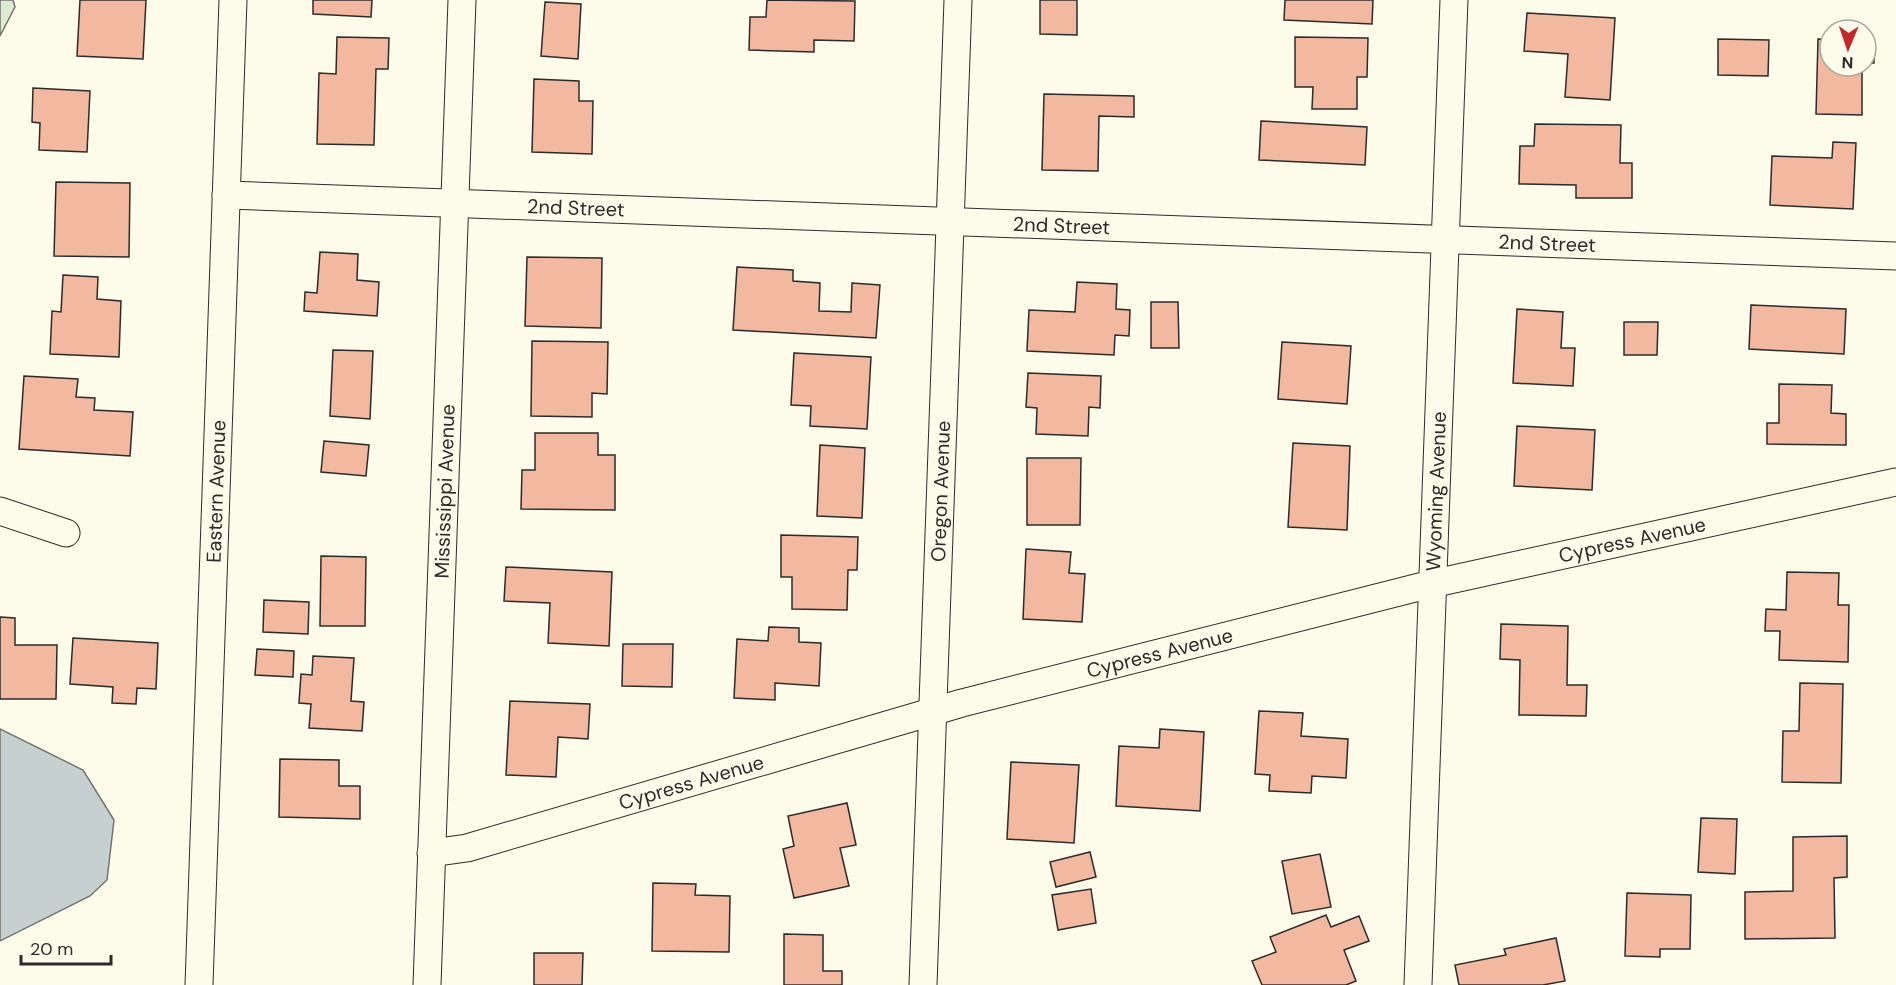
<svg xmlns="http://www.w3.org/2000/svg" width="1896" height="985" font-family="'DM Sans',sans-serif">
<rect width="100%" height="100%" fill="#fdfbea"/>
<!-- green -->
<path fill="#deebd1" stroke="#74746e" stroke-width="1.5" d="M0,0H13L15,7L0,36Z"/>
<!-- water -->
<path fill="#c7d0d0" stroke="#74746e" stroke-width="1.5" d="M0,729L83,770L114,820L107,880L90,896L0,941Z"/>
<!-- building -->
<g fill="#f2b8a0" stroke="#2b2b2b" stroke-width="1.5">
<path d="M80,0H146L143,59L77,56Z"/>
<path d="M313,0H372L371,17L313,14Z"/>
<path d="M767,0L855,1L854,41L814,40V52L749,50L750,17H766Z"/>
<path d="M1040,0H1077V35L1040,34Z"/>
<path d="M1285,0H1373L1372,24L1284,20Z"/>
<path d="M545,2L581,4L578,59L541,56Z"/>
<path d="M1527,13L1615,18L1610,100L1565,97L1568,54L1524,51Z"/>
<path d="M337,37L389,38L388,69H376L374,145L317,144L319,73L336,74Z"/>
<path d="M1295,37L1368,38L1367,77H1357V109H1312L1313,87H1295Z"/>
<path d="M1718,39L1769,40L1768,76L1718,75Z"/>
<path d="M1818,39L1830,40V66H1862V115L1816,114Z"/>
<rect x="1866" y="40" width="8" height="23"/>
<path d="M534,79L579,81V101H593L592,154L532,152Z"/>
<path d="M33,88L90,91L87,152L39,150L40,123L32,122Z"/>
<path d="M1044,94L1134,96V117L1099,116L1098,171L1042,170Z"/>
<path d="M1261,121L1367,127L1365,165L1259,160Z"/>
<path d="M1535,124L1621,125L1620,163H1632V198H1576V185L1519,184L1520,146H1534Z"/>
<path d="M1833,142L1856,143L1853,209L1770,205L1772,156L1832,158Z"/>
<path d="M56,182L130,183L129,257L54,256Z"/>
<path d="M320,252L358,254L357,280L379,282L377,316L304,311L305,292L317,293Z"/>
<path d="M527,257L602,258L601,328L525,326Z"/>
<path d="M737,267L793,270V281L820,283L819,311L851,312L852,283L880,285L876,338L733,330Z"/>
<path d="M63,275L98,277L97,299L121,301L119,357L50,354L52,311L61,312Z"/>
<path d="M1077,282L1117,284L1116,309L1130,310L1129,336L1115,335L1114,355L1027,351L1029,310L1075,312Z"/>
<path d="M1151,302H1178L1179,348H1151Z"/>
<path d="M1751,305L1846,309L1844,354L1749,349Z"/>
<path d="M1517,309L1563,312L1561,348H1575L1573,386L1513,383Z"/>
<path d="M1624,322H1658L1657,355H1624Z"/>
<path d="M532,341L608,342L607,394L592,393V417L531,416Z"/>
<path d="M1282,342L1351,346L1347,404L1278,399Z"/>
<path d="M333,350L373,351L370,419L330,416Z"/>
<path d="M794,353L871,357L867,429L810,426L811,406L791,405Z"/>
<path d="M1028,373L1101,376L1100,408L1089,407L1088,436L1036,434L1037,408L1026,407Z"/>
<path d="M24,376L78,379L76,397L95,398L94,410L133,412L130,456L19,449Z"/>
<path d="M1779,384L1832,385L1831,413L1846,414V445L1767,444V423H1779Z"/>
<path d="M1517,426L1595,430L1592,490L1514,486Z"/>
<path d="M535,433H598V455H615V510L521,509L522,470H535Z"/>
<path d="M324,441L369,445L366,476L321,472Z"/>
<path d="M1293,443L1350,446L1347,530L1288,527Z"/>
<path d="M820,445L865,448L862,518L817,516Z"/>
<path d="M1027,458H1081L1080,525H1027Z"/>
<path d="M781,535L858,537L857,570H848L847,610L792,609V577H781Z"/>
<path d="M1026,549L1071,552L1069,573L1085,574L1082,622L1023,619Z"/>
<path d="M321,556L366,557L365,626H320Z"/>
<path d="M506,567L612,572L609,646L548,643L550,603L504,601Z"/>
<path d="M1787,572L1839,573L1838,605H1849L1848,662L1779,660L1780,631H1765L1766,609L1786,610Z"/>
<path d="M264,600L309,602L308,634L263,632Z"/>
<path d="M0,617L15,618V645H57L56,699H0Z"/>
<path d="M1501,624L1568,626L1567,685H1587L1586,716L1519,715L1520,660L1500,659Z"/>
<path d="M769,627L799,628V642L821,643L819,686L775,683V700L734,698L737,639L768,641Z"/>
<path d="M73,638L158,643L156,689L137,688L136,704L112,703L113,687L70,684Z"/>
<path d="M623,644H673L672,687L622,686Z"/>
<path d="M257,649L294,651L293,677L255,675Z"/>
<path d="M313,656L354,658L351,701L364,702L362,731L309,728L311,704L299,703L301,674L312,675Z"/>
<path d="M1800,683L1843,684L1841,783L1782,782L1783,731H1799Z"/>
<path d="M510,701L590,704L588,739L558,737L556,777L506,775Z"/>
<path d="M1259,711L1303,713L1301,736L1348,739L1346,778L1312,776L1311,793L1269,791L1270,775L1255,774Z"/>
<path d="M1160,729L1204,732L1200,811L1116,806L1119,746L1159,748Z"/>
<path d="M280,759L339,760V786H360V819L279,817Z"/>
<path d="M1011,762L1079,765L1074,843L1007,839Z"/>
<path d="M847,803L856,845L840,848L849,886L794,898L783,849L794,846L788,816Z"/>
<path d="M1701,818L1737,819L1735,874L1698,872Z"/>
<path d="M1847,836V877L1834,878L1835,938L1745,939V892L1793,891V837Z"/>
<path d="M1090,852L1096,877L1056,887L1050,862Z"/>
<path d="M1320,854L1331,907L1292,914L1282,861Z"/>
<path d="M653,883L696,884L695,895L730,896L729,952L652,951Z"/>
<path d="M1091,889L1096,923L1058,930L1052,895Z"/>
<path d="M1627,893L1691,895L1690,949H1660V957L1625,956Z"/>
<path d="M1326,915L1331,927L1359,916L1369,941L1344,950L1356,981L1346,985H1262L1252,961L1276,952L1270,937Z"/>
<path d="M784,934L823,935V971H842V985H784Z"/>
<path d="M1556,938L1565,981L1543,985H1459L1455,965L1506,955L1504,949Z"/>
<path d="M534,953H583L582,985H534Z"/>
</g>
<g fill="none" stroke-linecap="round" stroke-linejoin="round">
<defs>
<g id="minor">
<path id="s1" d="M226,195L1896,256"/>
<path d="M0,511L66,533"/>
<path id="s2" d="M431,853L467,848L962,703L1431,584L1896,482"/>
<path id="s3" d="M199,985L233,0"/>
<path id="s4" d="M427,985L462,0"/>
<path id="s5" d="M923,985L958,0"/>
<path id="s6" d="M1418,985L1454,0"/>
</g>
</defs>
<!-- minor casing -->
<use href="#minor" stroke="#2b2b2b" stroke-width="29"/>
<!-- minor -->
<use href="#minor" stroke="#fdfbea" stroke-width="27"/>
</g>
<g text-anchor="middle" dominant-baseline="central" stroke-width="4.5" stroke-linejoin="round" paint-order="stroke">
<!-- street labels -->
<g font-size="20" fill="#2b2b2b" stroke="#fdfbea">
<text stroke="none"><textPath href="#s1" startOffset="350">2nd Street</textPath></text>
<text stroke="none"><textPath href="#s1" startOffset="836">2nd Street</textPath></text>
<text stroke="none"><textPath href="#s1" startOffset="1322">2nd Street</textPath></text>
<text stroke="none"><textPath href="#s6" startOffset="494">Wyoming Avenue</textPath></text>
<text stroke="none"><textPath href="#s3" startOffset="494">Eastern Avenue</textPath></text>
<text stroke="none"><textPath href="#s4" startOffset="494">Mississippi Avenue</textPath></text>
<text stroke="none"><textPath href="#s5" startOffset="494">Oregon Avenue</textPath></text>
<text stroke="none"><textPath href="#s2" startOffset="1242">Cypress Avenue</textPath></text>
<text stroke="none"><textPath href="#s2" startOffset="756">Cypress Avenue</textPath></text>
<text stroke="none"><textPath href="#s2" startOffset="270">Cypress Avenue</textPath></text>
</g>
</g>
<!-- north arrow -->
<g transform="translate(1848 48) rotate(182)"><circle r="28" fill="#fdfbea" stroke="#a9a89e" stroke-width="1.5"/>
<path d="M0-4.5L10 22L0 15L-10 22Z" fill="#c62828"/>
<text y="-9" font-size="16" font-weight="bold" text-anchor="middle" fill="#2b2b2b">N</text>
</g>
<!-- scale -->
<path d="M21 955v9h90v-9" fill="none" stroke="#2b2b2b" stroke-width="3"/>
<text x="30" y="955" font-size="18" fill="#2b2b2b" stroke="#fdfbea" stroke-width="4.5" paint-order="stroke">20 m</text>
</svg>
